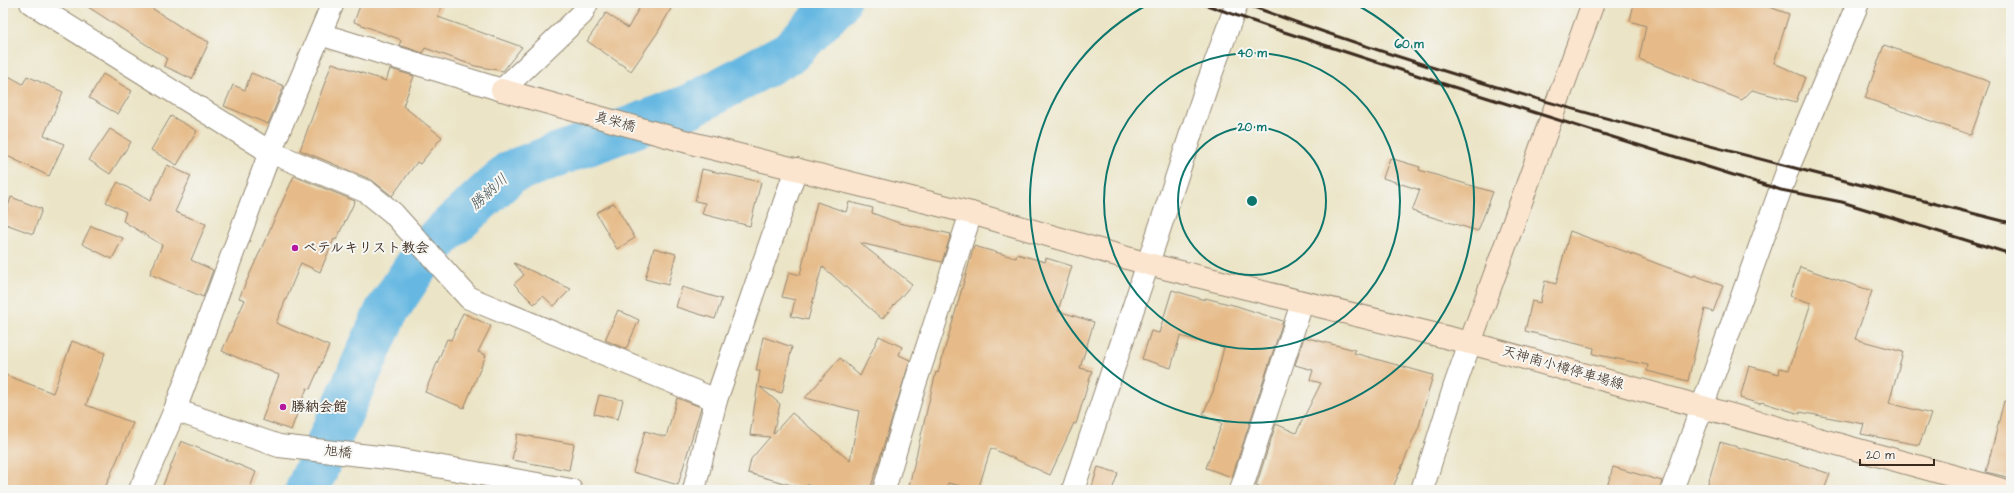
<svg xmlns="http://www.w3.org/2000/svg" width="2014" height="493" font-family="'Architects Daughter','Klee One',sans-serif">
<rect width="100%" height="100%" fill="#f6f6f2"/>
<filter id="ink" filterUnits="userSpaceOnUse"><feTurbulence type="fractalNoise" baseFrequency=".025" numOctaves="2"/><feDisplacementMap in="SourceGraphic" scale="8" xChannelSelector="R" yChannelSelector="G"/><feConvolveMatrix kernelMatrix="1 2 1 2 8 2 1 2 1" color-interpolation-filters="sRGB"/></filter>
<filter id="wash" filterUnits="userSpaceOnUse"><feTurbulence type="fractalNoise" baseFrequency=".012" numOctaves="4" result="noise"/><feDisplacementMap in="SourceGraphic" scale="16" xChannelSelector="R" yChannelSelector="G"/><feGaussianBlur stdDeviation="0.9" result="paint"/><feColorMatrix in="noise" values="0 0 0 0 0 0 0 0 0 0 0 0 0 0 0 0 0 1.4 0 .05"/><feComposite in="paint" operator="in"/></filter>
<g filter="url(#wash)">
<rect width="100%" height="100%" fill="#ebe4c6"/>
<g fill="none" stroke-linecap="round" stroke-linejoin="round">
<!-- river -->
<path stroke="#66b8e2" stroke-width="44" d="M307,490L386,312L423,256L446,231L511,172L690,106L790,52L838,3"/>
</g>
<g id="blocks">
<!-- building -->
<g fill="#e6bb89">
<path d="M82,3H144L190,33L209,42L192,79L164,66L167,58Z"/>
<path d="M361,3H443L438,17L522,47L503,71L475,66L425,48L423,53L399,45L401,41L399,39L354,22Z"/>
<path d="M642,3H674L658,32L631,71L587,41L606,13L628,28Z"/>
<path d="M1634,3H1758L1789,14L1774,63L1805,77L1796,102L1752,90L1742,100L1639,59L1646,26L1630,21Z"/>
<path d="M1884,45L1990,82L1971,135L1865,98Z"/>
<path d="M332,63L386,81L390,69L414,76L403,106L442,137L420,164L417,162L392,196L372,180L300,150Z"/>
<path d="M3,73L23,84L27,76L63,92L44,135L64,144L49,176L3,154Z"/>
<path d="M251,73L284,86L268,124L224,106L233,85L245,90Z"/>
<path d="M103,74L132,91L118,114L89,98Z"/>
<path d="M171,116L197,131L177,165L151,150Z"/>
<path d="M110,129L131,142L110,174L89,160Z"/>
<path d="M1390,158L1420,167L1419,170L1493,192L1478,231L1412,211L1420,190L1383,178Z"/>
<path d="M167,165L191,176L175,212L206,224L191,260L213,270L203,297L150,274L162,245L123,221L126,212L106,202L118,182L150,201Z"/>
<path d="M702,169L761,182L750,226L702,214L705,203L695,201Z"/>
<path d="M294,176L355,201L336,240L334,239L320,272L301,263L276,323L329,346L310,389L307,388L291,430L262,420L279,375L222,351L245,300L239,298Z"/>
<path d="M11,197L42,209L33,234L3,223Z"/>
<path d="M817,202L846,212L849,202L873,208L872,213L899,223L951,234L942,262L860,243L912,284L882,319L822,266L808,320L791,316L795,300L782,297L789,272L800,275Z"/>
<path d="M614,203L635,238L617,249L596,213Z"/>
<path d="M91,226L123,238L112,259L82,244Z"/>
<path d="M1570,231L1693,277L1694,275L1723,286L1713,312L1705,309L1688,381L1647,371L1648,365L1593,354L1594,348L1525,331L1532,301L1540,303L1545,281L1556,284Z"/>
<path d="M974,246L1016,258L1017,254L1045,262L1046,258L1072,266L1058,311L1094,322L1080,368L1092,371L1076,424L1074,423L1050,475L991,448L978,490L948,483L946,490H908L936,372L938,373Z"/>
<path d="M654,248L676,254L668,285L645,279Z"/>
<path d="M514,263L571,289L554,306L543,296L534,304L514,284L524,275Z"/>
<path d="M1800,267L1872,291L1855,339L1903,352L1889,403L1931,414L1919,445L1861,434L1864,424L1800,412V414L1761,402L1760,404L1740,398L1749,366L1779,374L1780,368L1789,370L1811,303L1790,296Z"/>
<path d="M682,287L722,299L715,319L676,307Z"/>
<path d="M1172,290L1205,300V298L1237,306L1283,321L1232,477L1206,468L1222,423L1203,414L1213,392L1224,347L1180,336L1171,368L1142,359L1151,331L1159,333Z"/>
<path d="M618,310L639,320L626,349L605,340Z"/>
<path d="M463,313L491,326L478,352L486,355L464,408L425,392L447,339L451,340Z"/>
<path d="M879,336L902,347L899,355L910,360L870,490H825L807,485L806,489L748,473L751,459L770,437L750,435L760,371H756L763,337L792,347L782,393L760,387L780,404L773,434L792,413L850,461L859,411L805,398L840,358L860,376Z"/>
<path d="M1304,337L1355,350L1354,353L1433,375L1419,426L1392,490H1267L1256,486L1276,424L1296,433L1321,383L1310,380L1313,370L1295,365Z"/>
<path d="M72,341L105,353L86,405L133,423L104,490H3V374L53,393Z"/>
<path d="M599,395L623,400L618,419L594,414Z"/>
<path d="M677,398L701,407L678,485L633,472L645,431L666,437Z"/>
<path d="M2004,401L2011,402V478L1986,472Z"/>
<path d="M517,434L574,444L569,470L512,460Z"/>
<path d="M181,441L256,472L249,490H161Z"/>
<path d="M1720,442L1784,460L1785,459L1830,474L1824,490H1706Z"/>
<path d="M1098,467L1118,473L1112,490H1091Z"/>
<path d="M1613,467L1662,481L1660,490H1606Z"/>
</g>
</g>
</g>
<g filter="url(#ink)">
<use href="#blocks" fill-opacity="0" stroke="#938772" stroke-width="1"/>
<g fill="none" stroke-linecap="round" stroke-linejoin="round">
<defs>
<g id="street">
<path d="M31,3L270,152L367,192L393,213L469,298L716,400"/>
<path d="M320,34L502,90L582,14L587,3"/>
<path d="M175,410L279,446L397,459L571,490"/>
<path d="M140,490L175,410L270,152L333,3"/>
<path d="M694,490L716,400L796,169"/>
<path d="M884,490L915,384L971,213"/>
<path d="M1073,490L1206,88L1237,3"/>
<path d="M1241,490L1302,303"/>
<path d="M1422,490L1454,388L1470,343"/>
<path d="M1672,490L1789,166L1858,3"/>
</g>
<g id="secondary">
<path d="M1593,3L1470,343L2004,490"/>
<path d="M502,90L695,144L971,213L1148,264L1470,343"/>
</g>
</defs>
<!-- street casing -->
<use href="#street" stroke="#938772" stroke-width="24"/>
<!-- secondary casing -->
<use href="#secondary" stroke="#938772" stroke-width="24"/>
<!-- street -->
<use href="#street" stroke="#fff" stroke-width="22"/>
<!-- secondary -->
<use href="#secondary" stroke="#fbe5cf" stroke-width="22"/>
<!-- rail -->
<g stroke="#3b2a1e" stroke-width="3">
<path d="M1201,3L1275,29L1447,85L1781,190L1842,202L2011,254"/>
<path d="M1243,3C1493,96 1753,157 2011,223"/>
</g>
</g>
</g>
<!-- distance rings -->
<g fill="none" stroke="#0f766e" stroke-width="2">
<circle cx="1252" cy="201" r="74"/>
<circle cx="1252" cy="201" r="148"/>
<path d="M1353 3A222 222 0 1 1 1151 3"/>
</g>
<!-- markers -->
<g fill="#b5179e" stroke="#f6f6f2" stroke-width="1.5">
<circle cx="295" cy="248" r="4"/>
<circle cx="283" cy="407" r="4"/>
</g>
<g text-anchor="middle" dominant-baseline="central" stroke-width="4" stroke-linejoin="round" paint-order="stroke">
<!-- street labels -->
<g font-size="14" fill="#3b2a1e" stroke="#f6f6f2">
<text transform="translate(615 122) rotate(15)">真栄橋</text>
<text transform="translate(1563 368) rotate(16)">天神南小樽停車場線</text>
<text transform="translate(338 452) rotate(6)">旭橋</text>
</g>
<!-- poi labels -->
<g font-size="14" font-weight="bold" fill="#3b2a1e" stroke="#f6f6f2" text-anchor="start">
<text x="303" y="248">べテルキリスト教会</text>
<text x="291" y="407">勝納会館</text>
</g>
<!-- water labels -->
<g font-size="15" font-style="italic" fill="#485559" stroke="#f6f6f2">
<text transform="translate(489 192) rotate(-42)">勝納川</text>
</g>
</g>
<circle cx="1252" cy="201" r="6" fill="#0f766e" stroke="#f6f6f2" stroke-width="2"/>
<g font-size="12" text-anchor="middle" font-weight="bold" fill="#0f766e" stroke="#f6f6f2" stroke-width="4" stroke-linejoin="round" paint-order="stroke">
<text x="1409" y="48">60 m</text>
<text x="1252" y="57">40 m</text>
<text x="1252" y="131">20 m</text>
</g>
<!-- margin -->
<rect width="2014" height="493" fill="none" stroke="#f6f6f2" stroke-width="16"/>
<!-- scale -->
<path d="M1860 459v6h74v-6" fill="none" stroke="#3b2a1e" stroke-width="2"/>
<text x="1866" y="459" font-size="12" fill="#3b2a1e" stroke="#f6f6f2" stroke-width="3" paint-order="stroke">20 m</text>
</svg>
